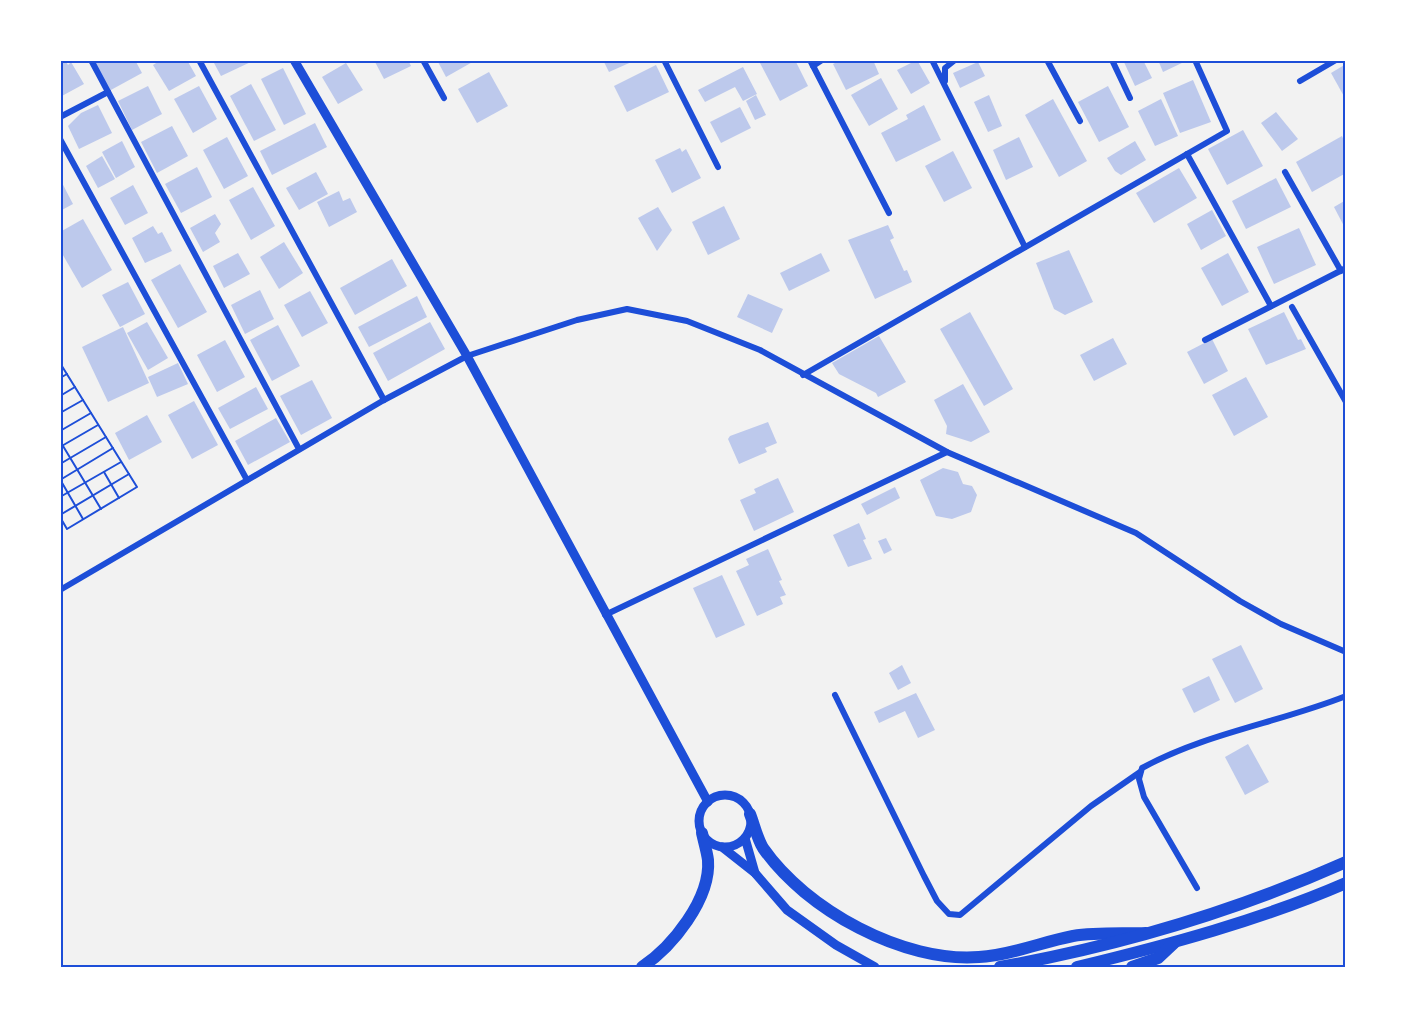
<svg xmlns="http://www.w3.org/2000/svg" width="1406" height="1027" font-family="Quicksand,sans-serif">
<rect width="100%" height="100%" fill="#f2f2f2"/>
<!-- building -->
<g fill="#bdc9ec">
<path d="M60,60H65L68,65L71,62L84,84L60,97Z"/>
<path d="M93,60H135L142,73L109,91Z"/>
<path d="M161,60H187L196,76L169,91L153,65Z"/>
<path d="M216,60H255L221,76L214,63Z"/>
<path d="M374,60H408L411,66L384,79Z"/>
<path d="M437,60H476L446,77Z"/>
<path d="M603,60H636L609,72Z"/>
<path d="M765,60H795L808,86L780,101L760,63Z"/>
<path d="M841,60H873L879,74L846,90L833,64Z"/>
<path d="M917,60L930,83L911,94L897,70Z"/>
<path d="M1123,60H1143L1152,78L1135,86Z"/>
<path d="M1158,60H1183L1184,62L1163,72Z"/>
<path d="M978,62L985,76L960,88L953,73Z"/>
<path d="M346,63L363,90L338,104L322,77Z"/>
<path d="M1346,64V100L1331,73Z"/>
<path d="M656,65L669,92L627,112L614,86Z"/>
<path d="M743,67L757,94L743,101L735,87L705,102L698,90Z"/>
<path d="M283,68L306,114L284,125L261,79Z"/>
<path d="M489,72L508,106L477,123L458,89Z"/>
<path d="M881,78L898,109L869,126L851,95Z"/>
<path d="M1193,80L1211,122L1180,133L1163,93Z"/>
<path d="M251,84L276,130L254,141L230,96Z"/>
<path d="M148,86L162,114L132,130L118,101Z"/>
<path d="M199,86L217,119L193,133L174,99Z"/>
<path d="M1108,86L1129,127L1099,142L1078,102Z"/>
<path d="M756,95L766,115L755,120L746,101Z"/>
<path d="M989,95L1002,126L988,132L974,102Z"/>
<path d="M1053,99L1087,161L1059,177L1025,115Z"/>
<path d="M1161,99L1178,136L1155,146L1138,111Z"/>
<path d="M98,105L112,133L79,149L68,126L81,113Z"/>
<path d="M924,105L941,140L896,162L881,133L908,119L906,115Z"/>
<path d="M740,107L751,128L721,143L710,122Z"/>
<path d="M1276,112L1298,139L1282,151L1261,123Z"/>
<path d="M315,123L327,147L272,175L260,151Z"/>
<path d="M172,126L188,156L157,173L141,142Z"/>
<path d="M1243,130L1263,166L1227,185L1208,149Z"/>
<path d="M1342,136L1346,145V173L1312,192L1296,162Z"/>
<path d="M227,137L248,176L224,189L203,150Z"/>
<path d="M1019,137L1033,167L1006,180L993,150Z"/>
<path d="M122,141L135,167L116,178L102,152Z"/>
<path d="M1135,141L1146,160L1121,175L1115,171L1107,158Z"/>
<path d="M680,148L682,152L686,149L701,178L672,193L655,160Z"/>
<path d="M953,151L972,188L944,202L925,166Z"/>
<path d="M102,156L115,179L98,188L86,166Z"/>
<path d="M197,167L212,197L181,213L165,184Z"/>
<path d="M1179,168L1197,198L1154,223L1136,193Z"/>
<path d="M316,172L328,194L299,210L286,188Z"/>
<path d="M1276,178L1291,207L1246,229L1232,201Z"/>
<path d="M60,179L73,204L60,211Z"/>
<path d="M133,185L148,213L125,225L110,198Z"/>
<path d="M253,187L275,226L251,240L229,200Z"/>
<path d="M339,191L343,201L350,198L357,212L329,227L317,202Z"/>
<path d="M1346,200V230L1334,207Z"/>
<path d="M724,206L740,239L708,255L692,222Z"/>
<path d="M658,207L672,230L657,251L638,218Z"/>
<path d="M1212,210L1226,236L1201,250L1187,224Z"/>
<path d="M215,214L221,224L215,233L220,242L203,252L190,228Z"/>
<path d="M83,219L112,270L82,288L60,250V232Z"/>
<path d="M888,225L894,238L890,240L904,271L907,270L912,282L875,299L848,240Z"/>
<path d="M153,226L158,234L162,232L172,251L145,263L132,238Z"/>
<path d="M1299,228L1316,265L1274,284L1257,247Z"/>
<path d="M284,242L303,273L279,289L260,257Z"/>
<path d="M1069,250L1093,302L1065,315L1054,309L1036,263Z"/>
<path d="M238,253L250,274L224,288L213,266Z"/>
<path d="M821,253L830,271L789,291L780,273Z"/>
<path d="M1228,253L1249,292L1222,306L1201,268Z"/>
<path d="M392,259L407,286L355,315L340,288Z"/>
<path d="M180,264L207,312L178,328L151,280Z"/>
<path d="M128,282L145,314L120,327L102,295Z"/>
<path d="M260,290L274,319L245,334L231,305Z"/>
<path d="M310,291L328,323L302,337L284,305Z"/>
<path d="M748,294L783,309L772,333L737,317Z"/>
<path d="M417,296L427,317L369,347L358,327Z"/>
<path d="M970,312L1013,389L984,406L940,329Z"/>
<path d="M1284,312L1298,340L1301,339L1306,349L1266,365L1248,329Z"/>
<path d="M147,322L168,358L148,370L127,333Z"/>
<path d="M430,322L445,349L388,381L373,353Z"/>
<path d="M278,325L300,366L272,381L250,340Z"/>
<path d="M123,327L149,383L108,402L82,347Z"/>
<path d="M879,336L906,382L878,397L876,393L839,374L832,363Z"/>
<path d="M1113,338L1127,364L1094,381L1080,355Z"/>
<path d="M1212,339L1228,371L1204,384L1187,352Z"/>
<path d="M225,340L245,377L217,392L197,355Z"/>
<path d="M178,363L188,384L157,397L148,377Z"/>
<path d="M1246,377L1268,417L1234,436L1212,395Z"/>
<path d="M312,380L332,418L301,435L280,396Z"/>
<path d="M963,384L990,432L971,442L946,434L947,426L934,400Z"/>
<path d="M256,387L268,409L230,429L218,408Z"/>
<path d="M194,401L218,445L192,459L168,415Z"/>
<path d="M147,415L162,442L129,460L115,433Z"/>
<path d="M276,418L290,442L248,465L235,441Z"/>
<path d="M768,422L777,443L765,448L767,452L739,464L728,439L730,436Z"/>
<path d="M943,468L958,472L963,484L972,486L977,495L971,512L952,519L936,516L920,480Z"/>
<path d="M778,478L794,512L754,531L740,500L756,493L754,489Z"/>
<path d="M895,487L900,498L867,515L861,504Z"/>
<path d="M859,523L866,539L863,540L872,559L848,567L833,535Z"/>
<path d="M886,538L892,550L884,554L878,541Z"/>
<path d="M768,549L782,580L779,581L786,595L780,597L783,604L757,616L736,571L749,565L746,559Z"/>
<path d="M722,575L745,625L716,638L693,588Z"/>
<path d="M1241,645L1263,689L1235,703L1212,659Z"/>
<path d="M902,665L911,683L898,690L889,673Z"/>
<path d="M1209,676L1220,700L1194,713L1182,689Z"/>
<path d="M916,693L935,730L918,738L905,711L879,723L874,712Z"/>
<path d="M1248,744L1269,782L1245,795L1225,757Z"/>
</g>
<g fill="none" stroke-linecap="round" stroke-linejoin="round">
<!-- path -->
<g stroke="#1d4ed8" stroke-width="2">
<path d="M60,363L137,487L67,529L60,517"/>
<path d="M60,378L67,374"/>
<path d="M60,396L75,387"/>
<path d="M60,413L83,400"/>
<path d="M60,431L91,413"/>
<path d="M60,441L101,509"/>
<path d="M60,447L98,425"/>
<path d="M60,464L106,437"/>
<path d="M104,472L119,498"/>
<path d="M60,480L113,448"/>
<path d="M61,481L83,519"/>
<path d="M60,497L121,462"/>
<path d="M60,515L129,474"/>
</g>
<!-- minor -->
<g stroke="#1d4ed8" stroke-width="6">
<path d="M91,60L299,449"/>
<path d="M199,60L384,400"/>
<path d="M423,60L444,98"/>
<path d="M664,60L718,167"/>
<path d="M810,60L889,213"/>
<path d="M932,60L1025,247"/>
<path d="M1047,60L1080,121"/>
<path d="M1112,60L1130,98"/>
<path d="M813,66L822,60"/>
<path d="M945,81V68L955,60"/>
<path d="M1300,81L1336,60"/>
<path d="M60,117L108,92"/>
<path d="M60,139L247,480"/>
<path d="M1187,154L1271,306"/>
<path d="M1285,172L1341,271"/>
<path d="M1292,307L1346,402"/>
<path d="M1205,340L1346,268"/>
<path d="M803,375L1227,131L1195,60"/>
<path d="M60,590L384,400L467,356L577,320L627,309L687,321L760,350L947,452L1136,533L1240,601L1281,624L1346,652"/>
<path d="M605,615L947,452"/>
<path d="M835,695L924,876L937,901L949,914L960,915L1091,806L1140,772"/>
<path d="M1197,888L1144,797L1139,779L1142,768C1206,733 1278,723 1346,696"/>
</g>
<!-- tertiary -->
<g stroke="#1d4ed8" stroke-width="9">
<path d="M294,60L467,356L708,802"/>
<circle cx="725" cy="821" r="26"/>
<path d="M745,838L755,873"/>
<path d="M722,847L755,873L787,910L836,945L875,967"/>
</g>
<!-- trunk -->
<g stroke="#1d4ed8" stroke-width="12">
<path d="M750,814C754,824 757,838 763,848C806,910 904,963 979,957C1011,955 1042,942 1073,936C1097,932 1123,934 1146,933"/>
<path d="M642,967C672,947 711,899 708,860C707,852 704,842 702,833"/>
<path d="M1000,967C1118,946 1236,911 1346,862"/>
<path d="M1077,967C1168,945 1261,920 1346,883"/>
<path d="M1132,967L1158,958L1174,943"/>
</g>
</g>
<!-- border -->
<rect width="1406" height="1027" fill="none" stroke="#ffffff" stroke-width="123"/>
<rect x="62" y="62" width="1282" height="904" fill="none" stroke="#1d4ed8" stroke-width="2"/>
</svg>
